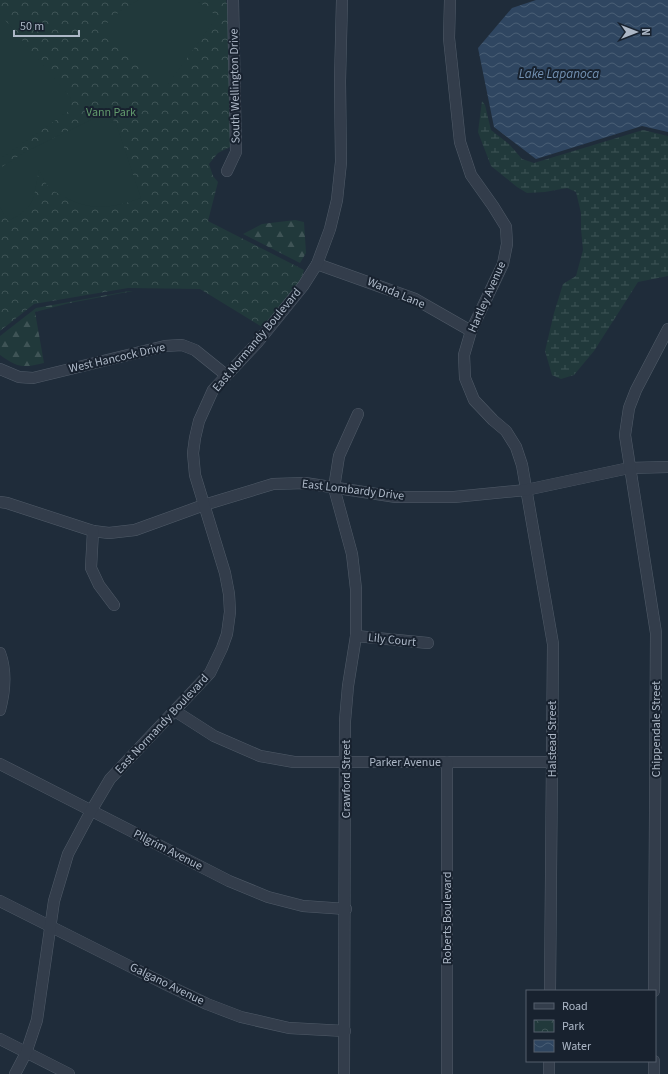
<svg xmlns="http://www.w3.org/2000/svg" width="668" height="1074" font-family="'Source Sans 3',sans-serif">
<defs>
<pattern id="forest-firs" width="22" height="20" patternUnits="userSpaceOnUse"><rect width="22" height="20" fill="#21393b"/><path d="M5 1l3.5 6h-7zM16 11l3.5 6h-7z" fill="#3f5456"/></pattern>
<pattern id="wetland-marsh" width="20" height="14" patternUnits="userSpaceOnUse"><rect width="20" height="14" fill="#21393b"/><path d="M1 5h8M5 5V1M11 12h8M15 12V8" fill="none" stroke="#3f5456"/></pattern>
<pattern id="park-crowns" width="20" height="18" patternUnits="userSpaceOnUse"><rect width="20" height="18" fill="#21393b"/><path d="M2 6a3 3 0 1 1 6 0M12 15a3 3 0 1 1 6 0" fill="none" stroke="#3f5456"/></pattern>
<pattern id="water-waves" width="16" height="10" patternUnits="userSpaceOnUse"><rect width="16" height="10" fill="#2f4661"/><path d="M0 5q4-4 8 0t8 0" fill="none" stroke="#4a5f76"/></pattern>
</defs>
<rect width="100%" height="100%" fill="#1f2c3a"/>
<!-- forest -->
<g fill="url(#forest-firs)">
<path d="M295,220L304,222L306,253L300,263L243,234L262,224Z"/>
<path d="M129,291H133L70,303L35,312L44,363C23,368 18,368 0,355V336L36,308Z"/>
</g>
<!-- wetland -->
<path fill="url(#wetland-marsh)" d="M482,101L485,105L491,130L509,144L522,159L534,163L643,130L668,136V276L638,282L594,351L574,375L561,379L552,375L545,351L554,313L563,284L576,276L583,250L581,229V213L576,192L567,188L545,192L527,193L517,187L491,166L478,132Z"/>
<!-- park -->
<path fill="url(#park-crowns)" d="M0,0H226L229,14L230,147L218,153L209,164L213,176L218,182L208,221L304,270C299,292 277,310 262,327L200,289L128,288L34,304L0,331Z"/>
<!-- pitch -->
<g fill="#21393b">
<path d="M139,0H196L206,7L217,17L168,84L164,87L99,32C111,18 122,8 139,0Z"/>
<path d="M0,14L71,98L70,110L0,159Z"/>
<path d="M101,115L115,121L141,198C114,208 90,212 63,196C59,194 54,191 50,188C45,184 42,175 39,170C33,198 37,207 8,221L0,207V168L27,151Z"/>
</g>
<!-- water -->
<path fill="url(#water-waves)" d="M536,0H668V132L642,126L536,159L494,127L478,48L512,8Z"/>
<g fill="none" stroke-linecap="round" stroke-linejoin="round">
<defs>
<g id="minor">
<path d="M450,0L449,38L460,142L471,175L493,206L506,227L507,244L503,264L471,331L464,355L465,378L474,400L493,420L506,431L516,447L522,465L553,644L550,991"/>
<path d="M227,171L236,152L233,0"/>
<path d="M317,264L415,299L471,331"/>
<path d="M0,369L19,377L33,378L165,346L182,345L195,350L226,375"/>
<path d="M0,502L7,503L93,531L109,533L135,530L204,505L273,484L305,483L396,497H454L526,490L629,468L668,467"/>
<path d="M93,531L91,568L99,585L114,605"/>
<path d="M356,636L428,643"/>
<path d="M0,653C7,672 5,691 0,710"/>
<path d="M175,711L214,736L260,756L294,762H552"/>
<path d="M447,762V1074"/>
<path d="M0,764L229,881L268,897L303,906L346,909"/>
<path d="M0,901L165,984L207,1004L241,1017L289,1028L345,1031"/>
<path d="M654,991L656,633L625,435L629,408L636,390L668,329"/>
<path d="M0,1039L69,1074"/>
<path d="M15,1074L26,1053L37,1020L54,901L68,854L91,811L110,779L210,673L222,648L227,634L230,612L229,594L225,573L195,475L193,453L195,438L199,421L213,390L257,343L303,286L317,264L330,229L337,200L341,162L340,81L342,0"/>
<path d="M344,1074L345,721L348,686L356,636V589L352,554L334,488L339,456L358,414"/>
<path d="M549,1074V1061"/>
<path d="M654,1074V1061"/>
</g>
</defs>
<!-- minor casing -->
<use href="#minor" stroke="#505b68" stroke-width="12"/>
<!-- minor -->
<use href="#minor" stroke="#333d4b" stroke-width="11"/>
</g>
<g text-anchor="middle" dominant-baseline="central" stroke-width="4" stroke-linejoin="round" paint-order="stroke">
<!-- street labels -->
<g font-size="12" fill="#adb8c7" stroke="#18222f">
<text transform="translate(235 86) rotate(-91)">South Wellington Drive</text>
<text transform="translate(396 293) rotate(23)">Wanda Lane</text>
<text transform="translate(487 297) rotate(-66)">Hartley Avenue</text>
<text transform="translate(257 340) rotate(-50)">East Normandy Boulevard</text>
<text transform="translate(117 358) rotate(-13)">West Hancock Drive</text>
<text transform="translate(353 490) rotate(7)">East Lombardy Drive</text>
<text transform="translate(392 640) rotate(6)">Lily Court</text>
<text transform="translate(162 724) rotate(-47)">East Normandy Boulevard</text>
<text transform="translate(656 729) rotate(-90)">Chippendale Street</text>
<text transform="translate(552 739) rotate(-90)">Halstead Street</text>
<text x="405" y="762">Parker Avenue</text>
<text transform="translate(346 779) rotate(-90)">Crawford Street</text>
<text transform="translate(168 850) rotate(27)">Pilgrim Avenue</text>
<text transform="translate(447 918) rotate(-90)">Roberts Boulevard</text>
<text transform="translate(167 984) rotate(26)">Galgano Avenue</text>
</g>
<!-- park labels -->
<g font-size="12" fill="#629a6d" stroke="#18222f">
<text x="111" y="112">Vann Park</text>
</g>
<!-- water labels -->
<g font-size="13" font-style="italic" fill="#7290b2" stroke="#18222f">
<text x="559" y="74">Lake Lapanoca</text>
</g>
</g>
<!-- legend -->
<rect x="526" y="990" width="130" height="72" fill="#18222f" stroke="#545e6c"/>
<rect x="534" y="1003" width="20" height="6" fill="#333d4b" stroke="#545e6c"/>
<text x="562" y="1010" font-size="12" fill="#adb8c7">Road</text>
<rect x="534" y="1020" width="20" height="12" fill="url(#park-crowns)" stroke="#545e6c"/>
<text x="562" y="1030" font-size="12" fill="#adb8c7">Park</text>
<rect x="534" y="1040" width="20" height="12" fill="url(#water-waves)" stroke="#545e6c"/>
<text x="562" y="1050" font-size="12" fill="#adb8c7">Water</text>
<!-- north arrow -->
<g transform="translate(636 32) rotate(90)" stroke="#18222f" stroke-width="3" paint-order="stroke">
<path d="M0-3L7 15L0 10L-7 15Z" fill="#adb8c7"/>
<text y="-6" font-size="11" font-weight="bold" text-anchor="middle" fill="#adb8c7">N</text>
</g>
<!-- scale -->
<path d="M14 30v6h65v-6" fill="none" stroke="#adb8c7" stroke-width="2"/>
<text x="20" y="30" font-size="12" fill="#adb8c7" stroke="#18222f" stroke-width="3" paint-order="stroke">50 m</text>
</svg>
